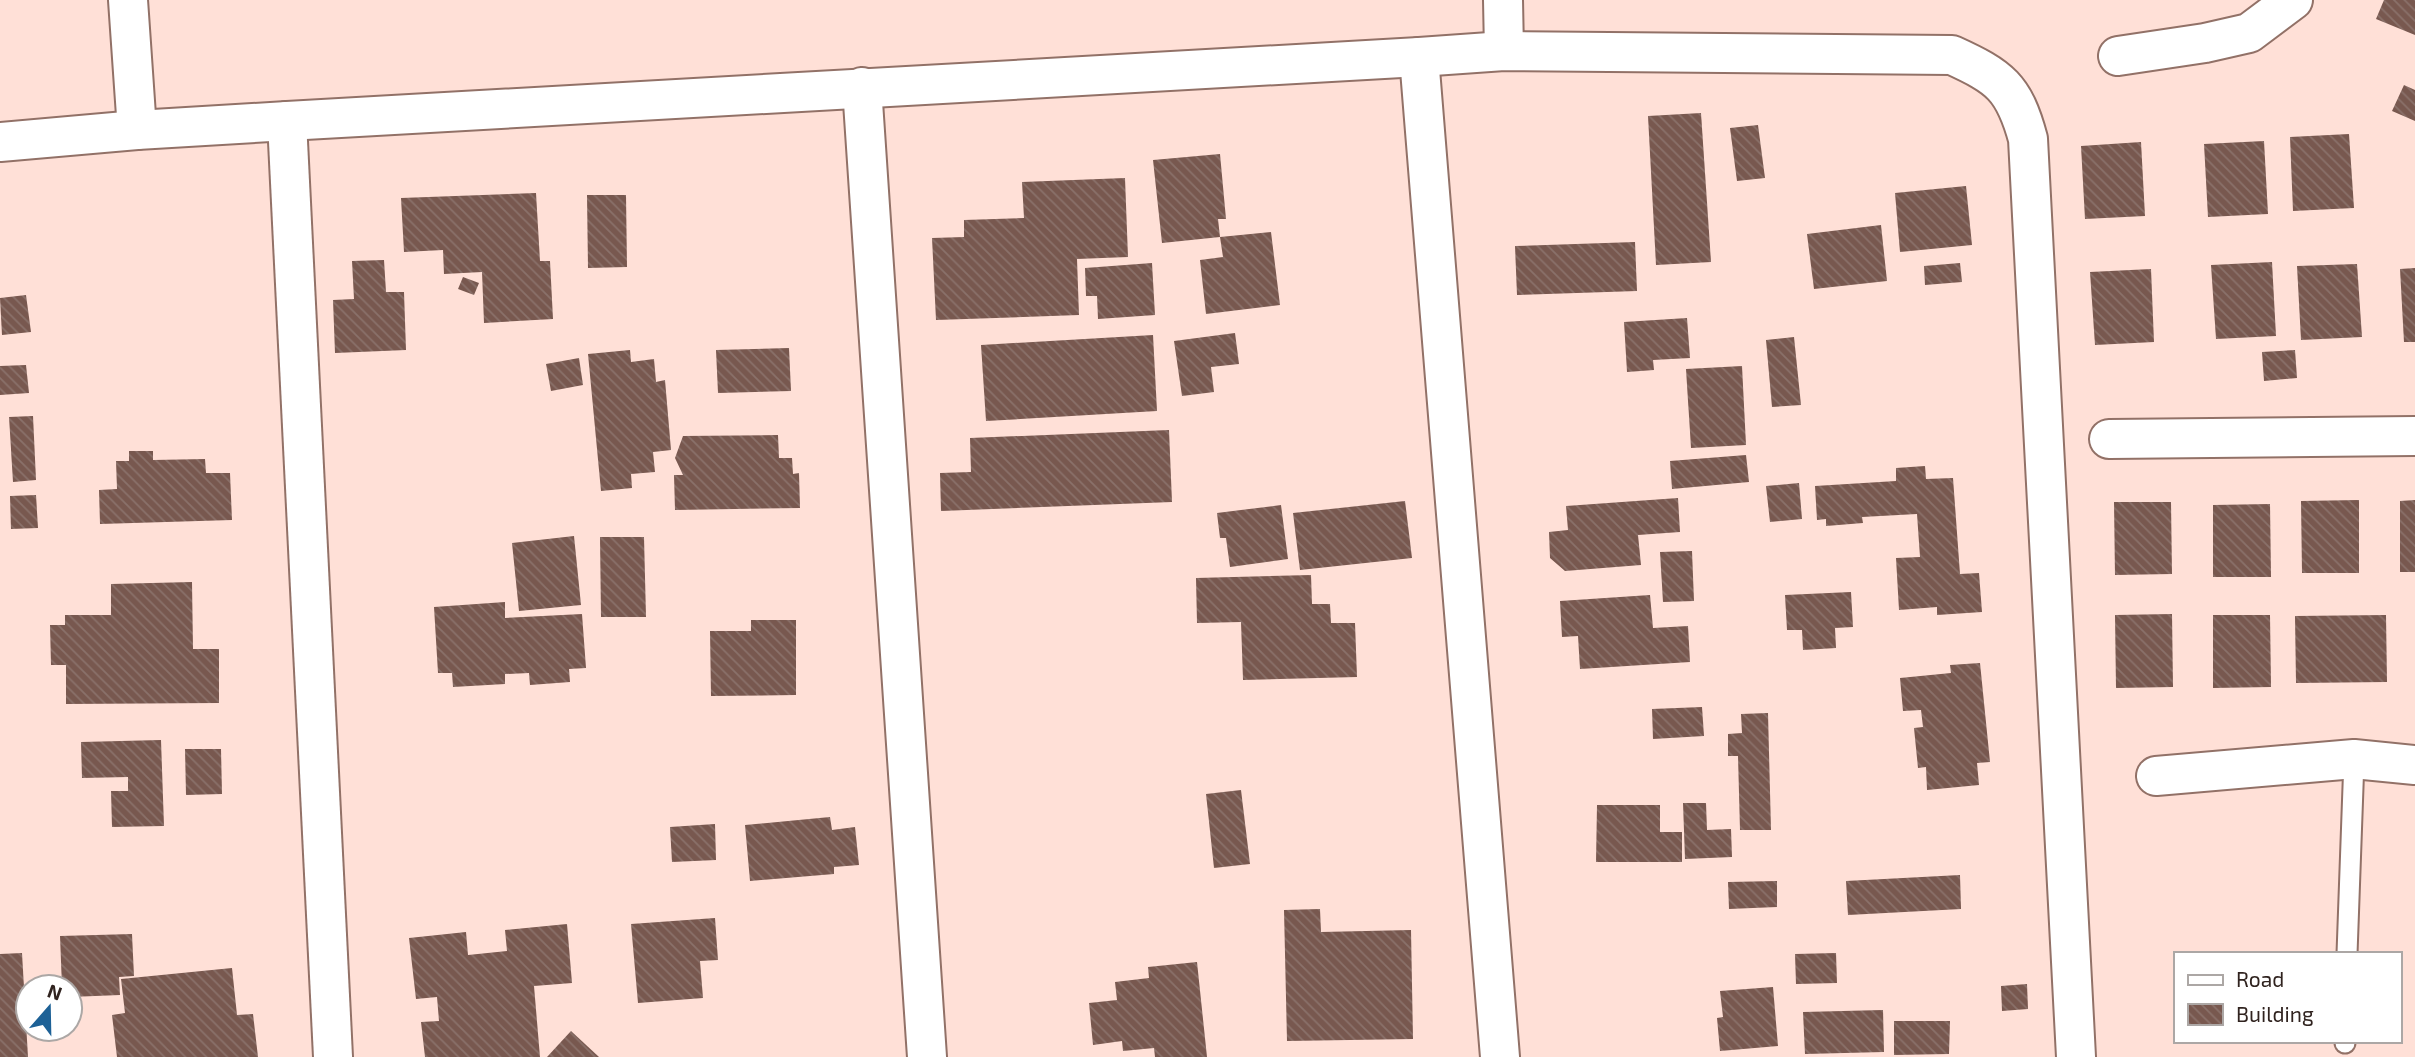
<svg xmlns="http://www.w3.org/2000/svg" width="2415" height="1057" font-family="'Exo 2',sans-serif">
<defs>
<pattern id="building-back-hatch" width="6" height="6" patternUnits="userSpaceOnUse" patternTransform="scale(1.75)"><rect width="6" height="6" fill="#78584f"/><path d="M-1 5l2 2M0 0l6 6M5-1l2 2" fill="none" stroke="#8a716a"/></pattern>
</defs>
<rect width="100%" height="100%" fill="#ffe0d7"/>
<!-- building -->
<g fill="url(#building-back-hatch)">
<path d="M2384,0H2415V35L2376,19Z"/>
<path d="M2404,85L2415,90V121L2392,111Z"/>
<path d="M1701,113L1711,262L1656,265L1648,116Z"/>
<path d="M1758,125L1765,178L1737,181L1730,128Z"/>
<path d="M2349,134L2354,208L2293,211L2290,137Z"/>
<path d="M2264,141L2268,214L2208,217L2204,144Z"/>
<path d="M2141,142L2145,216L2085,219L2081,146Z"/>
<path d="M1220,154L1226,219H1218L1220,237L1162,243L1153,160Z"/>
<path d="M1125,178L1128,257L1077,259L1079,315L936,320L932,238L964,237V220L1024,218L1022,182Z"/>
<path d="M1966,186L1972,245L1900,252L1895,193Z"/>
<path d="M536,193L540,261H550L553,319L484,323L482,272L444,274L443,250L404,252L401,198Z"/>
<path d="M587,195H626L627,267L588,268Z"/>
<path d="M1881,225L1887,281L1814,289L1807,234Z"/>
<path d="M1271,232L1280,305L1206,314L1200,260L1223,257L1220,237Z"/>
<path d="M1635,242L1637,291L1517,295L1515,246Z"/>
<path d="M384,260L386,292H404L406,350L335,353L333,300L354,299L352,261Z"/>
<path d="M2272,262L2276,336L2216,339L2211,265Z"/>
<path d="M1152,263L1155,315L1098,319L1097,296H1086L1085,268Z"/>
<path d="M1960,263L1962,282L1925,285L1924,266Z"/>
<path d="M2357,264L2362,337L2301,340L2297,266Z"/>
<path d="M2415,268V342H2404L2400,269Z"/>
<path d="M2151,269L2154,342L2095,345L2090,272Z"/>
<path d="M463,277L479,283L474,295L458,289Z"/>
<path d="M26,295L31,332L2,335L0,298Z"/>
<path d="M1687,318L1690,358L1653,360L1654,370L1627,372L1624,322Z"/>
<path d="M1235,333L1239,364L1211,367L1214,392L1182,396L1174,341Z"/>
<path d="M1153,335L1157,411L986,421L981,345Z"/>
<path d="M1794,337L1801,405L1772,407L1766,340Z"/>
<path d="M789,348L791,391L718,393L716,350Z"/>
<path d="M630,350L631,362L654,359L656,382L665,380L671,450L653,452L655,472L631,474L632,488L601,491L588,354Z"/>
<path d="M2295,350L2297,378L2264,381L2262,352Z"/>
<path d="M579,358L583,385L551,391L546,364Z"/>
<path d="M26,365L29,393L0,395V366Z"/>
<path d="M1742,366L1746,445L1691,448L1686,369Z"/>
<path d="M33,416L36,480L13,482L9,417Z"/>
<path d="M1169,430L1172,502L941,511L940,473L971,472L970,438Z"/>
<path d="M778,435L779,458H792L793,474L799,473L800,508L675,510L674,475H683L675,458L683,436Z"/>
<path d="M129,451H153V460L205,459L206,473H230L232,520L100,524L99,490L117,489L116,461H129Z"/>
<path d="M1746,455L1749,482L1672,489L1670,461Z"/>
<path d="M1925,466L1926,479L1953,478L1960,574L1979,573L1982,612L1937,615V607L1899,610L1896,558L1920,557L1917,514L1862,517L1863,523L1826,526V519L1817,520L1815,486L1896,481V468Z"/>
<path d="M1799,483L1802,519L1770,522L1766,486Z"/>
<path d="M36,495L38,528L11,529L10,496Z"/>
<path d="M1678,498L1680,532L1638,535L1641,565L1565,571L1550,558L1549,532L1568,530L1566,506Z"/>
<path d="M2359,500V573H2302L2301,501Z"/>
<path d="M2415,500V572H2400V501Z"/>
<path d="M1405,501L1412,558L1300,570L1293,513Z"/>
<path d="M2114,502H2171L2172,574L2115,575Z"/>
<path d="M2270,504L2271,577H2213V505Z"/>
<path d="M1281,505L1288,559L1230,567L1226,538H1220L1217,513Z"/>
<path d="M574,536L581,605L519,611L512,543Z"/>
<path d="M600,537H644L646,617H601Z"/>
<path d="M1692,551L1694,601L1663,602L1660,552Z"/>
<path d="M1311,575L1312,604H1330L1331,623H1355L1357,677L1243,680L1241,622L1197,623L1196,578Z"/>
<path d="M192,582L193,649H219V703L66,704V665H51L50,625H65V615H111V584Z"/>
<path d="M1851,592L1853,627L1835,628L1836,648L1803,650L1802,630H1787L1785,595Z"/>
<path d="M1650,595L1653,628L1688,626L1690,662L1580,669L1578,636L1562,637L1560,601Z"/>
<path d="M505,602V618L582,614L586,668L569,669L570,682L530,685L529,673L505,674V684L453,687L452,673H438L434,607Z"/>
<path d="M2172,614L2173,687L2116,688L2115,615Z"/>
<path d="M2213,615H2270L2271,687L2213,688Z"/>
<path d="M2386,615L2387,682L2296,683L2295,616Z"/>
<path d="M751,620H796V695L711,696L710,631H751Z"/>
<path d="M1980,663L1990,762L1977,763L1979,785L1927,790L1926,767L1918,768L1914,728L1923,727L1921,710L1903,711L1900,678L1951,673L1950,665Z"/>
<path d="M1702,707L1704,736L1653,739L1652,709Z"/>
<path d="M1768,713L1771,830H1740L1738,756H1728V734L1742,733L1741,714Z"/>
<path d="M161,740L164,826L112,827L111,791H128V777L82,778L81,742Z"/>
<path d="M185,749H221L222,794L186,795Z"/>
<path d="M1241,790L1250,864L1214,868L1206,794Z"/>
<path d="M1683,803H1706L1707,830L1731,829L1732,857L1685,859Z"/>
<path d="M1597,805H1660V832H1682V862H1596Z"/>
<path d="M830,817L832,830L855,827L859,865L834,867V874L750,881L745,825Z"/>
<path d="M715,824L716,860L672,862L670,827Z"/>
<path d="M1960,875L1961,909L1848,915L1846,881Z"/>
<path d="M1777,881V907L1729,909L1728,882Z"/>
<path d="M1320,909L1321,932L1411,930L1413,1039L1287,1041L1284,910Z"/>
<path d="M715,918L718,960L700,961L703,998L638,1003L631,924Z"/>
<path d="M567,924L572,983L534,986L540,1057H425L421,1022L439,1021L437,997L416,999L409,938L466,932L468,955L507,951L505,930Z"/>
<path d="M132,934L134,976L119,977L120,995L70,997V987H62L60,936Z"/>
<path d="M22,953L28,1057H0V954Z"/>
<path d="M1836,953L1837,983L1796,984L1795,954Z"/>
<path d="M1197,962L1207,1057H1155L1154,1048L1123,1051L1122,1041L1093,1045L1089,1003L1117,1000L1115,982L1149,978L1148,967Z"/>
<path d="M232,968L237,1015L253,1014L258,1057H117L112,1015L125,1013L121,979Z"/>
<path d="M2027,984L2028,1009L2002,1011L2001,986Z"/>
<path d="M1773,987L1778,1046L1720,1051L1717,1018L1723,1017L1720,991Z"/>
<path d="M1883,1010L1884,1052L1805,1054L1803,1012Z"/>
<path d="M1894,1021H1950L1949,1054L1894,1055Z"/>
<path d="M571,1031L599,1057H547Z"/>
</g>
<g fill="none" stroke-linecap="round" stroke-linejoin="round">
<defs>
<g id="lane">
<path d="M2347,954L2354,759"/>
<path d="M2345,1043V1041"/>
</g>
<g id="street">
<path d="M128,0L137,130"/>
<path d="M1503,0L1504,51"/>
<path d="M2118,56L2205,43L2249,33L2293,0"/>
<path d="M1419,57L1500,1057"/>
<path d="M862,87L927,1057"/>
<path d="M287,121L333,1057"/>
<path d="M0,142L137,130L287,121L1419,57L1504,51L1952,55C2000,77 2014,87 2028,139L2076,1057"/>
<path d="M2109,439L2415,436"/>
<path d="M2156,776L2354,759L2415,765"/>
</g>
</defs>
<!-- lane casing -->
<use href="#lane" stroke="#927167" stroke-width="23"/>
<!-- street casing -->
<use href="#street" stroke="#927167" stroke-width="42"/>
<!-- lane -->
<use href="#lane" stroke="#fff" stroke-width="19"/>
<!-- street -->
<use href="#street" stroke="#fff" stroke-width="38"/>
</g>
<!-- legend -->
<rect x="2174" y="952" width="228" height="91" fill="#ffffff" stroke="#aca7a5" stroke-width="2"/>
<rect x="2188" y="975" width="35" height="10" fill="#ffffff" stroke="#aca7a5" stroke-width="2"/>
<text x="2236" y="987" font-size="21" fill="#30231f">Road</text>
<rect x="2188" y="1004" width="35" height="21" fill="url(#building-back-hatch)" stroke="#aca7a5" stroke-width="2"/>
<text x="2236" y="1022" font-size="21" fill="#30231f">Building</text>
<!-- north arrow -->
<g transform="translate(49 1008) rotate(20)"><circle r="33" fill="#ffffff" stroke="#aca7a5" stroke-width="2"/>
<path d="M0-5L12 26L0 18L-12 26Z" fill="#1d6196"/>
<text y="-10" font-size="19" font-weight="bold" text-anchor="middle" fill="#30231f">N</text>
</g>
</svg>
